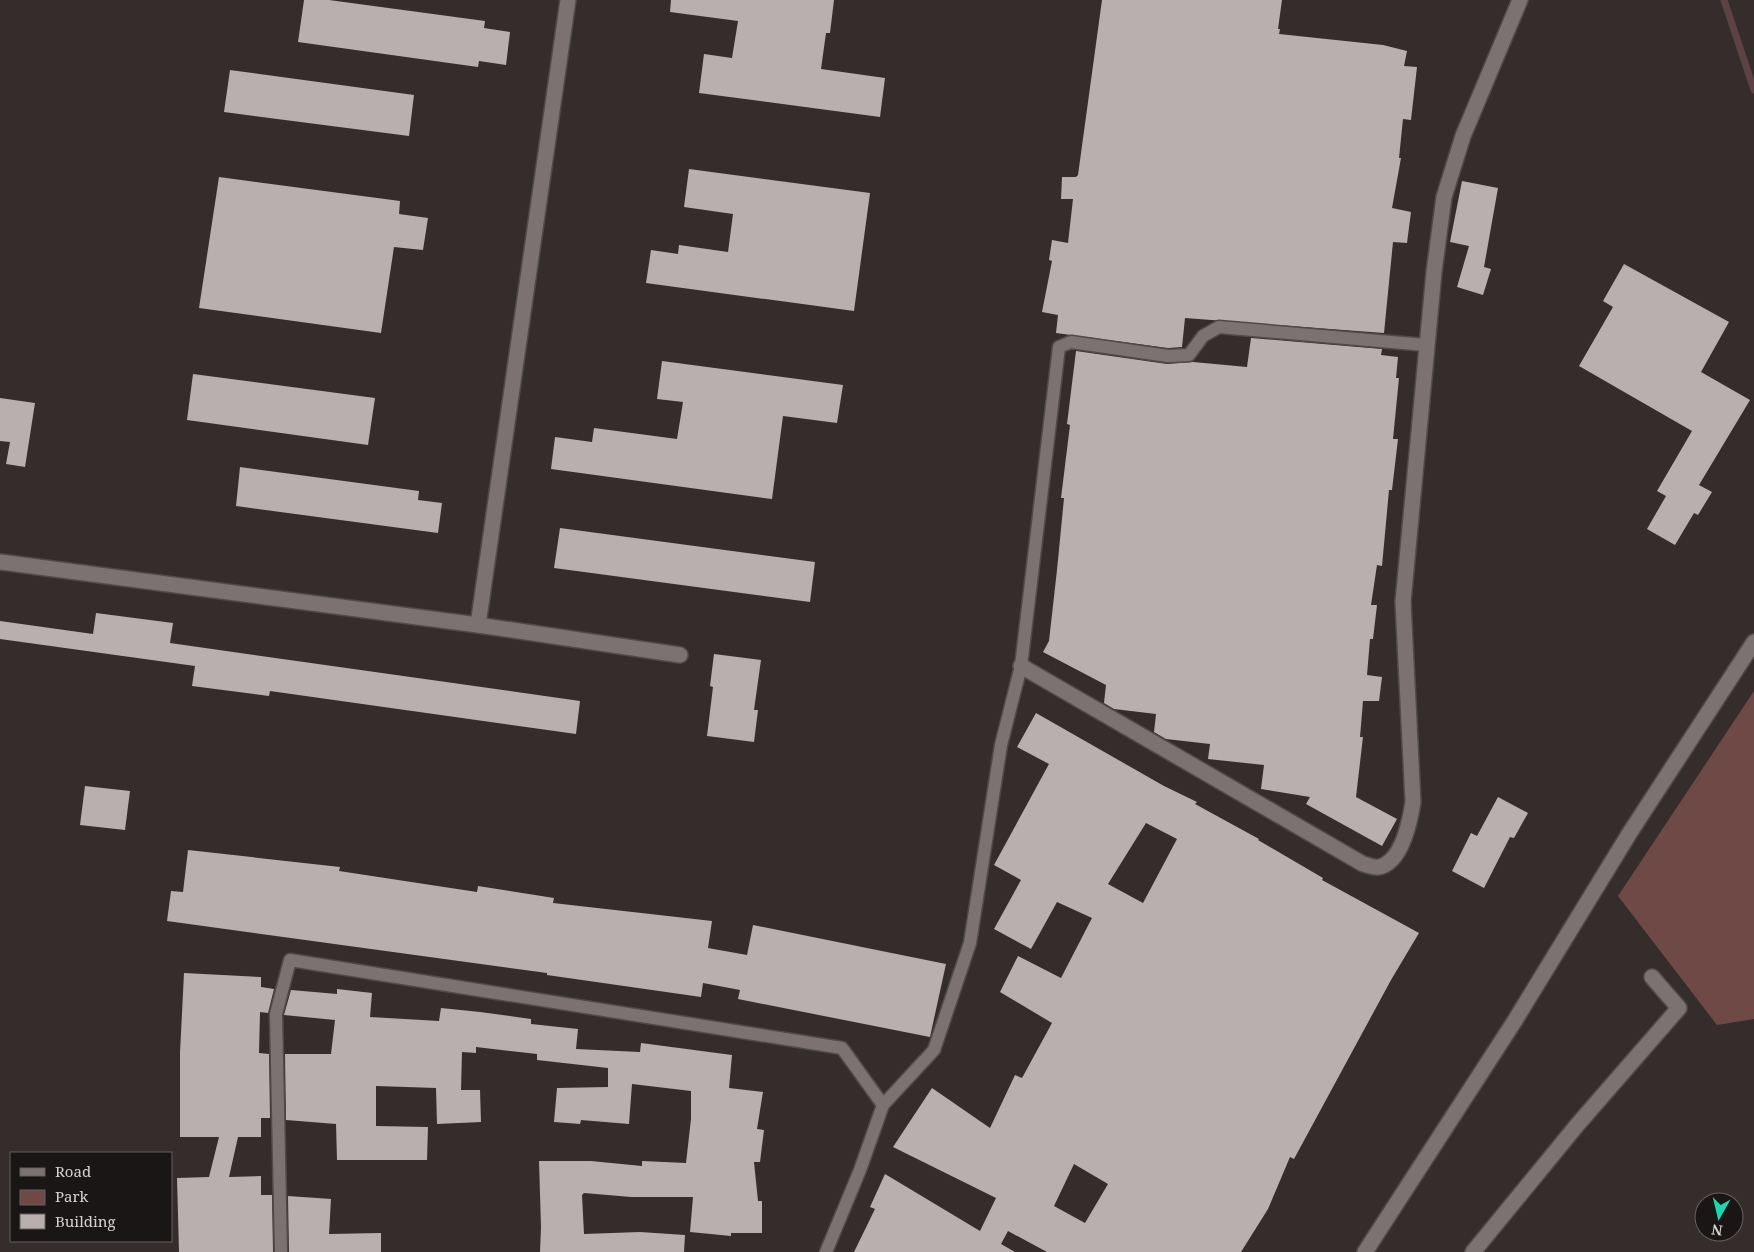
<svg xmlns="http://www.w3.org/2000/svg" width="1754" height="1252" font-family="'Noto Serif',serif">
<rect width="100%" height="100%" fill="#352d2c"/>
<!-- green -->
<path fill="#6e4946" d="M1754,691V1019L1717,1025L1618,896Z"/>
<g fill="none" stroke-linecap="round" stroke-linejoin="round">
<!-- stream -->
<path stroke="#5e4243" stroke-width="7" d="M1724,0L1754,90"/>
</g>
<!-- building -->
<g fill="#b9afae" fill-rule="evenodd">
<path d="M304,0H329L485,21L484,28L510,32L506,65L479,61L478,67L298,42Z"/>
<path d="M671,0H834L830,33H826L821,69L885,78L880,117L699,93L704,54L732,58L738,21L670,12Z"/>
<path d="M1102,0H1282L1278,29H1280L1279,34L1383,45L1407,51L1404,66L1417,67L1411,120L1403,119L1399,158H1401L1392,208L1411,212L1407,243L1393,242L1384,333L1185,318L1182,347L1168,348L1056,333L1058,315L1042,312L1052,261L1049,260L1052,240L1068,243L1073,199H1061L1062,177H1076L1078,175Z"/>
<path d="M230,70L414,95L409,136L224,112Z"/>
<path d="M689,169L870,193L854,311L646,283L651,250L678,254L679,245L728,252L733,214L684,207Z"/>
<path d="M219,177L400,201L399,214L428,218L423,250L394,247L381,333L199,308Z"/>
<path d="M1462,181L1498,188L1484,267L1491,269L1483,295L1457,287L1469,246L1450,242Z"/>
<path d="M1624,264L1729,322L1701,372L1750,400L1699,485L1712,492L1698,515L1694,513L1675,545L1647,529L1666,496L1657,491L1692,431L1579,366L1613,307L1603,301Z"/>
<path d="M1251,338L1382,349L1381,355L1398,357L1396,378H1399L1393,439H1398L1392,490H1389L1382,566L1377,565L1371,605H1377L1373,639H1370L1367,675L1382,677L1379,701H1363L1360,737H1363L1356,797L1397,819L1382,846L1306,804L1310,797L1261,789L1264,765L1208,759L1210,744L1166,739L1154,732L1156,714L1114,709L1104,703L1106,685L1043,652L1049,641L1057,570L1064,498H1061L1070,425L1067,424L1076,351L1167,364L1193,362L1247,367Z"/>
<path d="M662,361L843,385L837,423L783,416L772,499L551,469L555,437L592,442L594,428L677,439L683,402L657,399Z"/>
<path d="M193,374L375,398L368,445L187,420Z"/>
<path d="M0,398L35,403L25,467L6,464L10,442L0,441Z"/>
<path d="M240,467L419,491L418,500L442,503L438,533L236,506Z"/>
<path d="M560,528L815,562L810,602L554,568Z"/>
<path d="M96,613L173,623L170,643L580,701L576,734L270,691L269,696L192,686L195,666L0,639V621L93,634Z"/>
<path d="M714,654L761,660L754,710H758L754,742L707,736L713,687L710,686Z"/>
<path d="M1036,713L1164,786L1197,802L1195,804L1259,839L1258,840L1323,878L1322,880L1419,933L1391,980L1294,1159L1290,1157L1268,1209L1241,1252H1047L1008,1231L1001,1244L1015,1252H854L875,1209L870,1207L885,1174L980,1231L996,1198L893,1147L932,1088L990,1128L1015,1075L1022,1078L1052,1023L1000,992L1018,956L1061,978L1092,918L1057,902L1031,949L994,929L1021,880L994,865L1049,764L1017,747ZM1146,823L1177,839L1143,903L1108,884ZM1074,1164L1108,1184L1085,1223L1054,1206Z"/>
<path d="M85,786L130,791L125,830L80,825Z"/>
<path d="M1498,797L1528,813L1514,838L1510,837L1484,888L1452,871L1471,833L1477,836Z"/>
<path d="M188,850L340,867L339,871L477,892L478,886L554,898L553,903L712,921L708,948L747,955L753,925L946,964L930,1037L738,999L740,990L703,983L701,997L547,975V973L167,921L171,891L183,892Z"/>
<path d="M184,973L261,977V987L274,989L268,1013L260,1012L259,1053L269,1054L270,1118H261V1137H238L229,1177L261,1176V1195H272L273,1252H179L177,1178L209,1177L219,1137H180V1053Z"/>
<path d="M337,989L372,993L370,1017L439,1021L441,1008L480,1012L531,1019V1024L578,1029L576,1049L640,1052L641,1043L732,1055L729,1088L763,1092L757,1129L764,1130L760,1162H754L758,1201H762V1233H731V1236L690,1232L693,1197H631L584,1193L582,1195L584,1234L640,1232L685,1235L684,1252H540L541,1227L539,1161H591L642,1166V1161L686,1163L691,1119V1091L632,1084L629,1124L581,1120L580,1124L554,1122L557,1088L608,1087V1068L537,1060V1054L476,1047V1053L462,1052L461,1090H480L481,1122L437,1124L436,1088L376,1086V1126L428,1127L427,1160H337L336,1124L286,1120L285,1054H331L335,1020L284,1015L291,990L337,994Z"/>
<path d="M288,1196L331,1199L329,1234L381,1233V1252H289Z"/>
</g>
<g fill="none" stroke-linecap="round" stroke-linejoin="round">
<defs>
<g id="service">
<path d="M281,1252L276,1014L290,960L842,1048L883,1105"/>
<path d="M826,1252L860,1170L883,1105L934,1050L970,943L1001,745L1021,666L1059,347L1071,342L1168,356L1189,355L1203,336L1219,327L1426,345"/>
</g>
<g id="minor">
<path d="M0,562L478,625L568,0"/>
<path d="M478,625L680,655"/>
<path d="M1021,666L1363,864C1368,865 1374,868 1379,867C1402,862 1410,821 1413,802L1403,602L1434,272L1444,197L1463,136L1520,0"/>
<path d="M1365,1252L1514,1022L1629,834L1754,642"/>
<path d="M1473,1252L1578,1124L1679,1008L1652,977"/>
</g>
</defs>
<!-- service casing -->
<use href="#service" stroke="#504a4a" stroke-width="15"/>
<!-- minor casing -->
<use href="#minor" stroke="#504a4a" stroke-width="18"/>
<!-- service -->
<use href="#service" stroke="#7b7271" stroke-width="12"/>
<!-- minor -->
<use href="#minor" stroke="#7b7271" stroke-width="15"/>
</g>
<!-- legend -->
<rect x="10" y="1152" width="162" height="90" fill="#1a1616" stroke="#666161"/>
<rect x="20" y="1168" width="25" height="8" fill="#7b7271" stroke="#666161"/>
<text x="55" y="1177" font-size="15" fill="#d7d2d1">Road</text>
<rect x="20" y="1190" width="25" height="15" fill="#6e4946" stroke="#666161"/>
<text x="55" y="1202" font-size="15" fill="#d7d2d1">Park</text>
<rect x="20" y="1214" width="25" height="15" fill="#b9afae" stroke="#666161"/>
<text x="55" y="1227" font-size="15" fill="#d7d2d1">Building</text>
<!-- north arrow -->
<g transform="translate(1719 1217) rotate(188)"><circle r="24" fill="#1a1616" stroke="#666161"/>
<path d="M0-4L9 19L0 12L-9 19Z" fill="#1ed5b0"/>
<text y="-8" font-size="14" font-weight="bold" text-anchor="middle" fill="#d7d2d1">N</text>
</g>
</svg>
